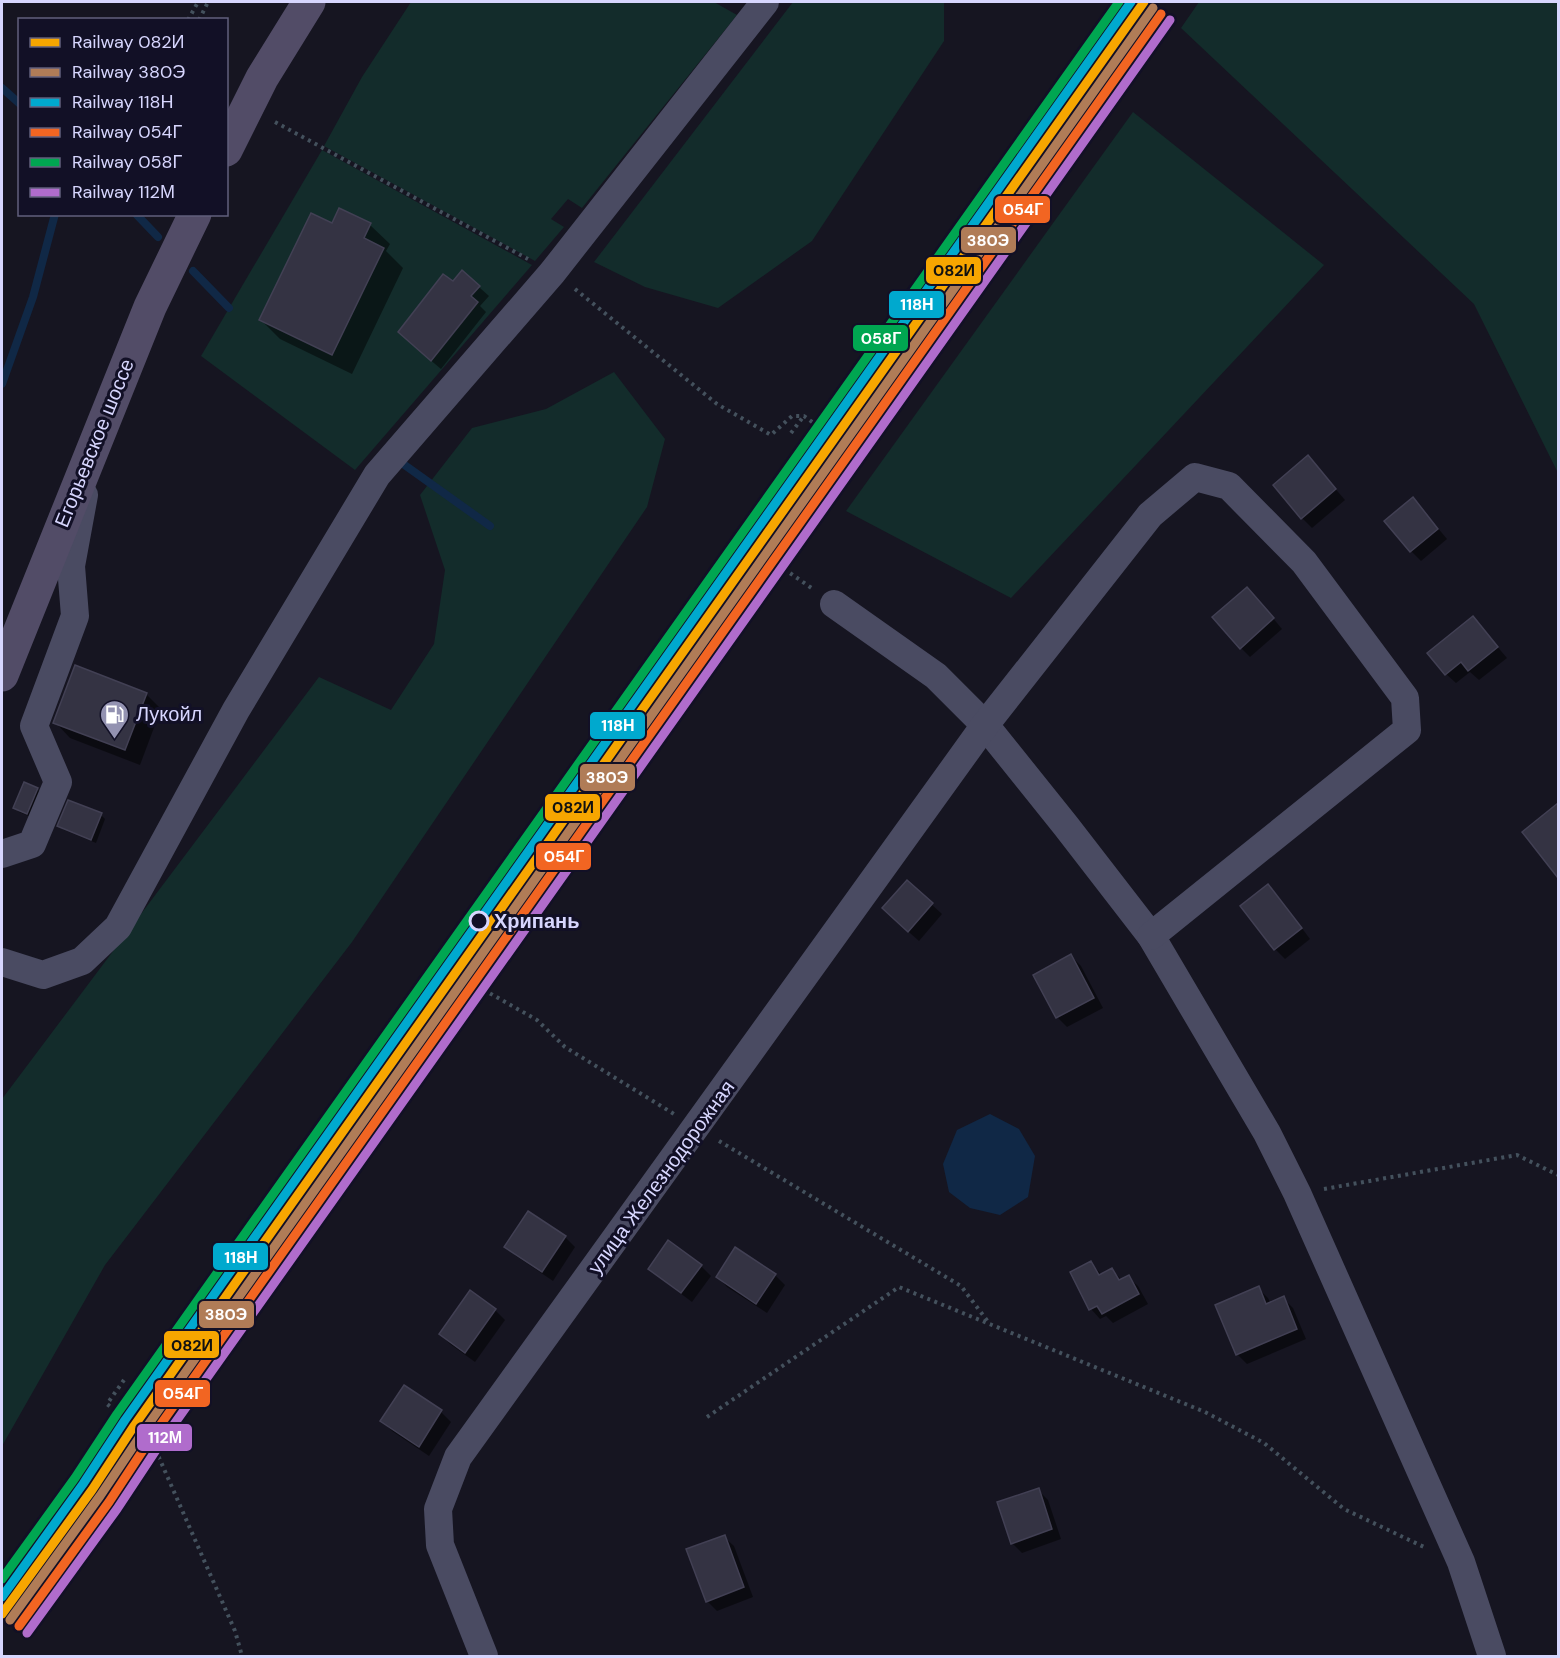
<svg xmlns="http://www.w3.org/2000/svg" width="1560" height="1658" font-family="'DM Sans',sans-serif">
<rect width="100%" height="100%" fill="#161521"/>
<!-- green -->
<g fill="#132c2b">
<path d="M411,2H714L737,15L582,208L568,199L551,219L564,227L535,261L324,146L362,77Z"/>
<path d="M793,2H944V41L812,241L718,308L645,287L594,262Z"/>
<path d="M1199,2H1558V473L1474,304L1181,28Z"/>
<path d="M1133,112L1324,265L1011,598L846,511Z"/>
<path d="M322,150L532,265L355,470L201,356Z"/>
<path d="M614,372L665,439L647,507L352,942L105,1265L2,1446V1099L319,677L391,710L434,644L445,570L420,495L472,428L546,409Z"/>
</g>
<!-- water -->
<path fill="#102846" d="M990,1114L1019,1129L1035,1156L1028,1197L1000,1215L970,1208L949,1192L943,1164L957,1130Z"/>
<!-- shadow -->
<g fill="#0007">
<path d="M340,210L370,225L390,244L386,251L403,268L352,374L280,339L261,320L333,225Z"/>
<path d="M462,272L489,296L480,306L486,312L441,369L409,342Z"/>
<path d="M1308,457L1345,500L1312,528L1302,518Z"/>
<path d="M1422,509L1447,539L1421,561L1411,551Z"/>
<path d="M1257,599L1282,629L1250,657L1241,648Z"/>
<path d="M1473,618L1507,658L1479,680L1470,672L1456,683L1446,674Z"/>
<path d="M146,694L161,709L140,765L70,738L55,722Z"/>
<path d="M37,789L41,793L31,817L19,812L15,808Z"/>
<path d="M1558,805V875L1524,832Z"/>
<path d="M101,815L105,819L96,843L64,830L59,826Z"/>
<path d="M907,882L942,914L919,941L893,918Z"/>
<path d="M1268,886L1278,896L1310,939L1285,959L1275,949Z"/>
<path d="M1071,956L1081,966L1103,1008L1067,1027L1057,1017Z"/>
<path d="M528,1213L565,1237L575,1247L553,1281L516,1256L506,1246Z"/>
<path d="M1091,1263L1102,1275L1112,1270L1122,1280L1128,1277L1138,1286L1148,1304L1113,1323L1106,1316L1100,1319L1091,1309Z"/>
<path d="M701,1266L711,1276L692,1302L660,1278L650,1268Z"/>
<path d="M775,1275L785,1285L767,1313L727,1287L718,1277Z"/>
<path d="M1258,1288L1268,1298L1271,1304L1283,1298L1293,1308L1306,1339L1247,1364L1237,1354Z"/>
<path d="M495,1310L505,1320L475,1362L450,1344L440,1334Z"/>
<path d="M404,1387L441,1412L451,1422L429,1456L392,1431L382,1421Z"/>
<path d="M1038,1490L1048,1500L1061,1539L1022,1553L1012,1543Z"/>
<path d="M724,1537L734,1546L753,1597L717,1611L707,1601Z"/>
</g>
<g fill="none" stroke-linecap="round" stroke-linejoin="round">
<!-- stream -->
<g stroke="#102846" stroke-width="8">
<path d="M2,88L20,104"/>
<path d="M136,214L158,237"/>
<path d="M193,271L229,308"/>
<path d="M2,384L33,297L55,214"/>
<path d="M399,461L490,526"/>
</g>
</g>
<!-- building -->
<g fill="#343343" stroke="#424054" stroke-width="1.5">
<path d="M339,208L371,223L364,238L384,248L332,355L259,320L311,213L332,223Z"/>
<path d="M462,270L480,286L471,296L478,302L431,361L398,332L443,274L453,281Z"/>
<path d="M1308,455L1336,489L1301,519L1273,485Z"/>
<path d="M1413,497L1438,529L1410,552L1384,521Z"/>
<path d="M1247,587L1274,618L1240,649L1212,617Z"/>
<path d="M1473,616L1498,647L1468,671L1461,662L1445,675L1427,653Z"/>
<path d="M75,665L147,693L125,750L53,723Z"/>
<path d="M24,782L38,788L27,814L13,808Z"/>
<path d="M68,800L102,813L91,840L57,826Z"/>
<path d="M1558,803V878L1522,832Z"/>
<path d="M907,880L933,903L908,932L882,908Z"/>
<path d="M1268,884L1302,928L1274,950L1240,906Z"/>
<path d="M1071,954L1094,998L1056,1018L1033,975Z"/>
<path d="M528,1211L566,1236L542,1272L504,1247Z"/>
<path d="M668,1240L702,1265L681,1293L648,1269Z"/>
<path d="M735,1247L776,1274L756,1304L716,1277Z"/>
<path d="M1091,1261L1099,1275L1112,1268L1119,1280L1129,1275L1139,1294L1102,1314L1097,1306L1089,1310L1070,1272Z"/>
<path d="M1259,1286L1266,1304L1284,1296L1297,1329L1236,1355L1215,1305Z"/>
<path d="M470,1290L496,1309L465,1353L439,1334Z"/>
<path d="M404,1385L442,1410L419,1447L380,1421Z"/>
<path d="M1039,1488L1052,1529L1011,1544L997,1502Z"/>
<path d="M725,1535L744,1587L706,1602L686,1549Z"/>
</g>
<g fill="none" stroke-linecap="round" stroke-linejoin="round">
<!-- path -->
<g stroke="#44515d" stroke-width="4" stroke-dasharray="3 4.5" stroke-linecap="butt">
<path d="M188,20L198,2"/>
<path d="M199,20L208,2"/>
<path d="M275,122L528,259"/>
<path d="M575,289L717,404L771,435L792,416H804L845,446L793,529L784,569L724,617L714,632"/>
<path d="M791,433L803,417"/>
<path d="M784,569L813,589"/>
<path d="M477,986L537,1020L565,1047L674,1114"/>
<path d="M719,1141L961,1286L989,1323"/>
<path d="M1324,1189L1517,1155L1558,1175"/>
<path d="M124,1380L107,1404L121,1416L150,1437L235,1631L242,1656"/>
<path d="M707,1417L899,1287L1205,1412L1264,1443L1344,1509L1424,1547"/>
<path d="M150,1437L161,1423"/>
</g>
<!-- minor -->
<g stroke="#4a4b62" stroke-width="28">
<path d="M834,604L936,676L985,725L1066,826L1151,936L1267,1133L1297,1193L1461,1562L1492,1656"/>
<path d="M2,854L32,844L58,782L34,726L75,616L71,566L84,495"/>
<path d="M2,962L43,975L82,961L118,927L236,710L377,475L552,273L765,2"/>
<path d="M484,1656L440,1545L438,1509L458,1457L985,725L1150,515L1195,477L1229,486L1304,562L1405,698L1407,730L1151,936"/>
</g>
<!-- major -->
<g stroke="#524c67" stroke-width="33">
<path d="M226,150L262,78L309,2"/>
<path d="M2,675L150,307L195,214"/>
</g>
<defs>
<path id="rail-1" d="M2,1614L92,1490L134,1426L1144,2"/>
<path id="rail-2" d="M10,1620L100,1496L143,1432L1153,8"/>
<path id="rail-3" d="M2,1597L83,1484L125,1420L1131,2"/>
<path id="rail-4" d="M19,1626L109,1502L151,1438L1161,14"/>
<path id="rail-5" d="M2,1579L75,1478L117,1414L1119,2"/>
<path id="rail-6" d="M27,1633L117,1509L160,1444L1170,20"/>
</defs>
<!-- rail-1 casing -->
<use href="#rail-1" stroke="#121026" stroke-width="14"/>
<!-- rail-2 casing -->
<use href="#rail-2" stroke="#121026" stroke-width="14"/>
<!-- rail-3 casing -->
<use href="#rail-3" stroke="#121026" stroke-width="14"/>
<!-- rail-4 casing -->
<use href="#rail-4" stroke="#121026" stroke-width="14"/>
<!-- rail-5 casing -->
<use href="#rail-5" stroke="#121026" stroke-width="14"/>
<!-- rail-6 casing -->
<use href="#rail-6" stroke="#121026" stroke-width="14"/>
<!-- rail-1 -->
<use href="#rail-1" stroke="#f7a600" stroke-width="9"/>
<!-- rail-2 -->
<use href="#rail-2" stroke="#b07c57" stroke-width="9"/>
<!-- rail-3 -->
<use href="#rail-3" stroke="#00a9ce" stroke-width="9"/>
<!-- rail-4 -->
<use href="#rail-4" stroke="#f26522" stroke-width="9"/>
<!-- rail-5 -->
<use href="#rail-5" stroke="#00a651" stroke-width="9"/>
<!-- rail-6 -->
<use href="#rail-6" stroke="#b06ccc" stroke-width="9"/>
</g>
<!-- icons -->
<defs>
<symbol id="fuel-pin" viewBox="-11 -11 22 30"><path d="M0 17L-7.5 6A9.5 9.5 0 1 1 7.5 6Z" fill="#9392b1" stroke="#121026"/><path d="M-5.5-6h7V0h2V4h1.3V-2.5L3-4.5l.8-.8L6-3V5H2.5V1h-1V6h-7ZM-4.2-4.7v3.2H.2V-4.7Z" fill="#fff"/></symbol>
</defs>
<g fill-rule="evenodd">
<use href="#fuel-pin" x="98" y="698" width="33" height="45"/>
</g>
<!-- markers -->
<circle fill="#121026" stroke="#d7d6fe" stroke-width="3" cx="479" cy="921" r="9"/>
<g text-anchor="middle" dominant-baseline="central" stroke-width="6" stroke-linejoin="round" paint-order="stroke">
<!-- street labels -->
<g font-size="20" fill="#d7d6fe" stroke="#121026">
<text transform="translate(94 443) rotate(-68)">Егорьевское шоссе</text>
<text transform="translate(661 1177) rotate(-54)">улица Железнодорожная</text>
</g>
<!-- poi labels -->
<g font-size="20" fill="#d7d6fe" stroke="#121026" text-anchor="start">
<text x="136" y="714">Лукойл</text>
</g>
<!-- stop labels -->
<g font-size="20" font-weight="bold" fill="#d7d6fe" stroke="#121026" text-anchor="start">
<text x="494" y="921">Хрипань</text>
</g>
</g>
<g stroke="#121026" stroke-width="2">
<rect x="994" y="195" width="57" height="29" rx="6" fill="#f26522"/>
<rect x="960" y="226" width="57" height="28" rx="6" fill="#b07c57"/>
<rect x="925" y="256" width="57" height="29" rx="6" fill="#f7a600"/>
<rect x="888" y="290" width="57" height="29" rx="6" fill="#00a9ce"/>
<rect x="852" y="324" width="57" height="28" rx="6" fill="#00a651"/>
<rect x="589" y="711" width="57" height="29" rx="6" fill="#00a9ce"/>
<rect x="579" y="763" width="57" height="29" rx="6" fill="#b07c57"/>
<rect x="544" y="793" width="57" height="29" rx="6" fill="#f7a600"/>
<rect x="535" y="842" width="57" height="29" rx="6" fill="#f26522"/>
<rect x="212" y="1242" width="57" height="29" rx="6" fill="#00a9ce"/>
<rect x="198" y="1300" width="57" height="29" rx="6" fill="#b07c57"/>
<rect x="163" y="1330" width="57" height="29" rx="6" fill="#f7a600"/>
<rect x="154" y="1379" width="57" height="29" rx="6" fill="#f26522"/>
<rect x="136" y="1423" width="57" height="29" rx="6" fill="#b06ccc"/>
</g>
<g font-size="16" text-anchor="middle" font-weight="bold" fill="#fff">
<text x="1023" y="215">054Г</text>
<text x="988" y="246">380Э</text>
<text x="917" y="310">118Н</text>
<text x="881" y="344">058Г</text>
<text x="618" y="731">118Н</text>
<text x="607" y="783">380Э</text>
<text x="564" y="862">054Г</text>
<text x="241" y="1263">118Н</text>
<text x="226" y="1320">380Э</text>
<text x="183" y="1399">054Г</text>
<text x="165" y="1443">112М</text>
</g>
<g font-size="16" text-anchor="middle" font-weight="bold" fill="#111">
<text x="954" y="276">082И</text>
<text x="573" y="813">082И</text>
<text x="192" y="1351">082И</text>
</g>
<!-- border -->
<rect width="1560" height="1658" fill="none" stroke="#d7d6fe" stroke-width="6"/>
<!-- legend -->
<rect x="18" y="18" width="210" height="198" fill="#121026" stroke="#615f7c" stroke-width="1.5"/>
<rect x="30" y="38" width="30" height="9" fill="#f7a600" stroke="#615f7c" stroke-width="1.5"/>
<text x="72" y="48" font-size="18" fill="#d7d6fe">Railway 082И</text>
<rect x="30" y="68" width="30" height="9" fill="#b07c57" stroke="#615f7c" stroke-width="1.5"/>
<text x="72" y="78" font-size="18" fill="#d7d6fe">Railway 380Э</text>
<rect x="30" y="98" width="30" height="9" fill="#00a9ce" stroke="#615f7c" stroke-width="1.5"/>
<text x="72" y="108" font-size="18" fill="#d7d6fe">Railway 118Н</text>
<rect x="30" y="128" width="30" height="9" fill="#f26522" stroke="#615f7c" stroke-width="1.5"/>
<text x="72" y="138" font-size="18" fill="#d7d6fe">Railway 054Г</text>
<rect x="30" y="158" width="30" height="9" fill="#00a651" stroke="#615f7c" stroke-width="1.5"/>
<text x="72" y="168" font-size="18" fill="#d7d6fe">Railway 058Г</text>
<rect x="30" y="188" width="30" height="9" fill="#b06ccc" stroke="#615f7c" stroke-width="1.5"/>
<text x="72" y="198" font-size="18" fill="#d7d6fe">Railway 112М</text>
</svg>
